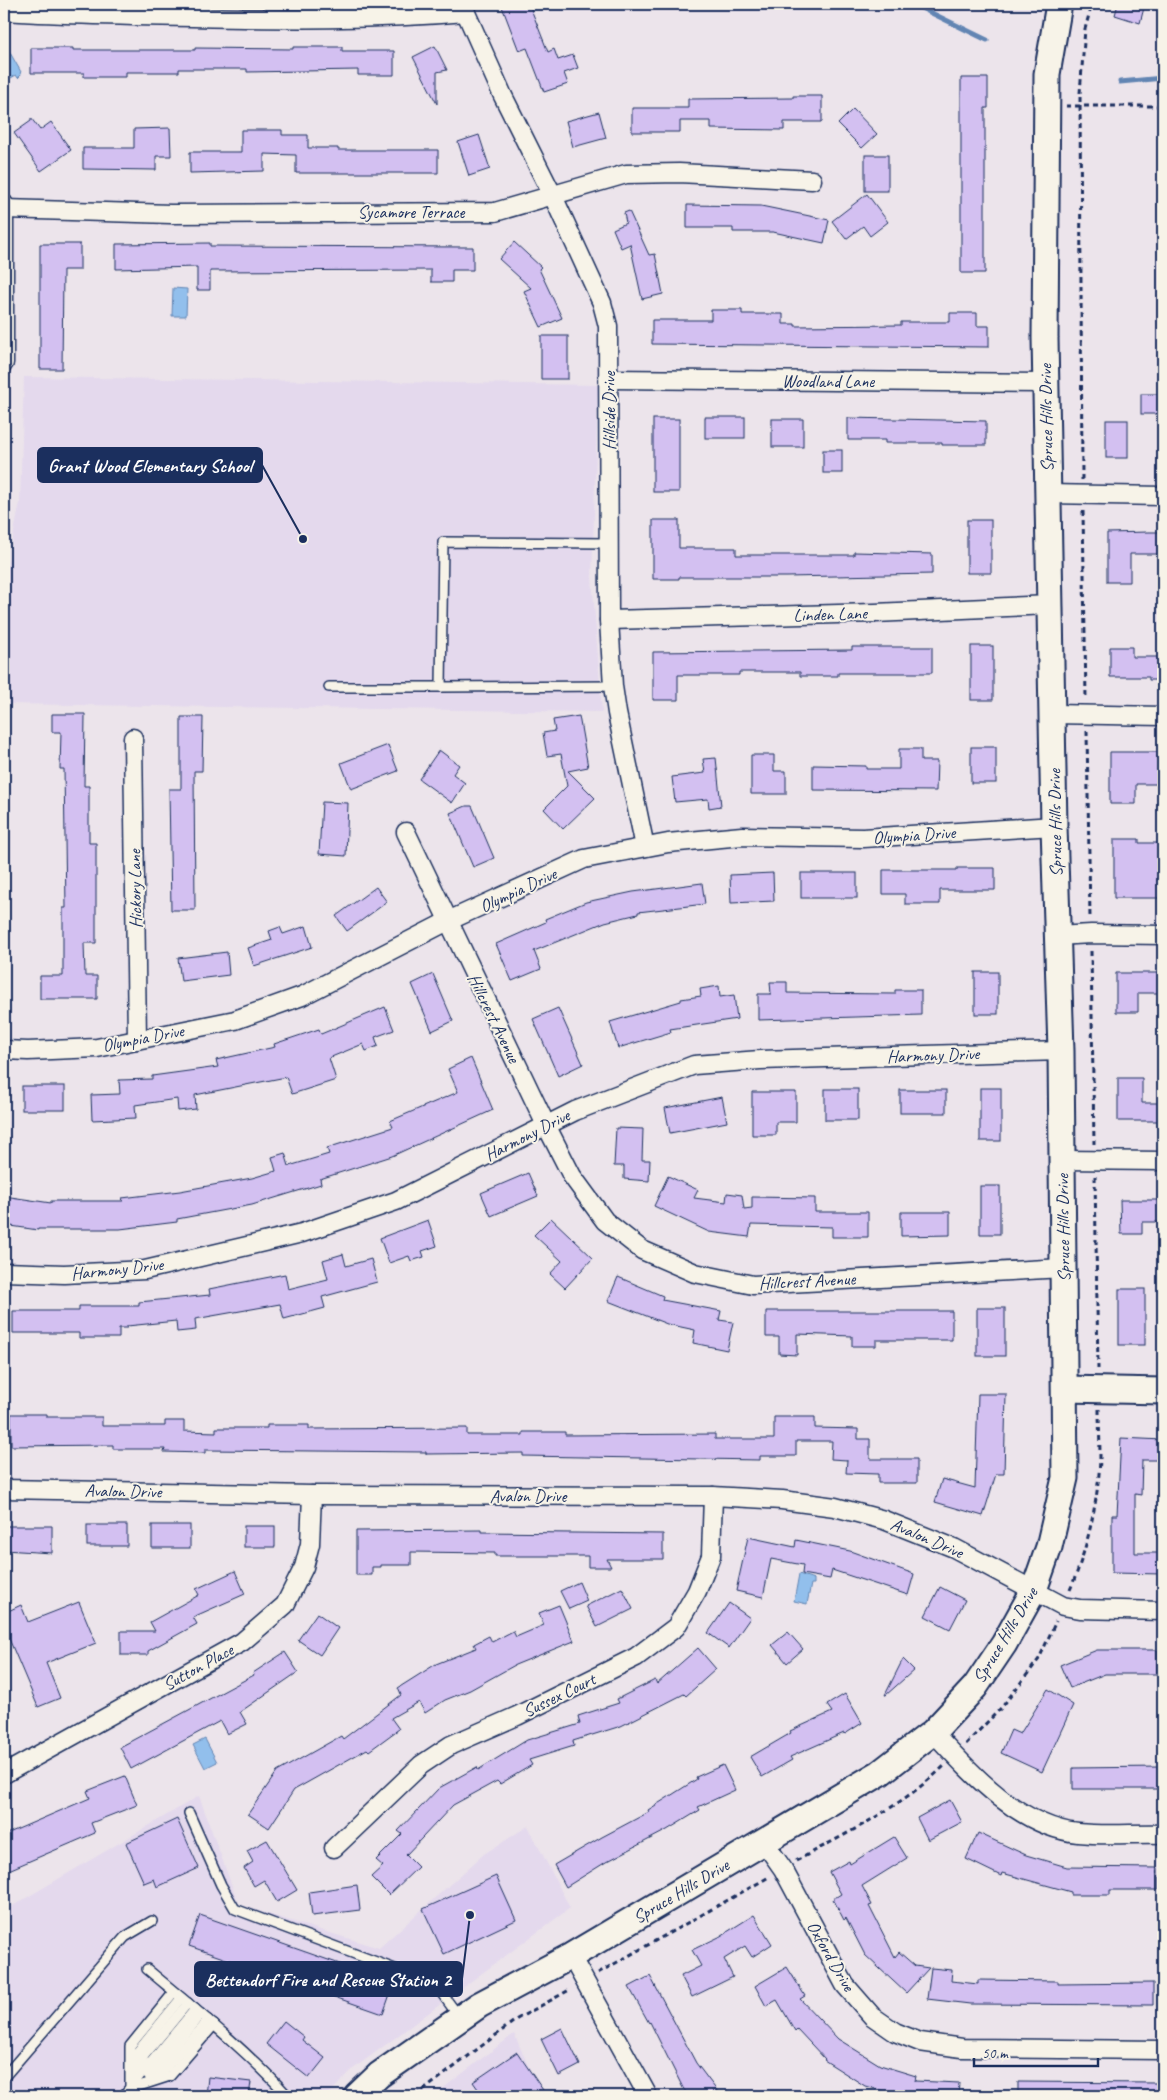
<svg xmlns="http://www.w3.org/2000/svg" width="1167" height="2100" font-family="Caveat,sans-serif">
<rect width="100%" height="100%" fill="#ece4eb"/>
<filter id="ink" filterUnits="userSpaceOnUse"><feTurbulence type="fractalNoise" baseFrequency=".02" numOctaves="2"/><feDisplacementMap in="SourceGraphic" scale="10" xChannelSelector="R" yChannelSelector="G"/><feConvolveMatrix kernelMatrix="1 2 1 2 8 2 1 2 1" color-interpolation-filters="sRGB"/></filter>
<g filter="url(#ink)">
<!-- built -->
<g fill="#e4d9ed">
<path d="M24,377L598,385L592,577L602,712L4,704V583L20,502Z"/>
<path d="M199,1796L239,1905L379,1948L484,1854L528,1826L570,1908L353,2069L327,2096H4V1911Z"/>
<path d="M514,2034L542,2096H433Z"/>
</g>
<!-- water -->
<g fill="#92bfec" stroke="#6285b3">
<path d="M9,51L21,72L20,73L21,75L18,78L16,75L11,78L4,66V54Z"/>
<path d="M173,288L187,289L186,316H172Z"/>
<path d="M799,1574L814,1579V1584H811L807,1604L794,1601Z"/>
<path d="M205,1739L217,1762L205,1768L193,1745Z"/>
</g>
<g fill="none" stroke-linecap="round" stroke-linejoin="round">
<!-- stream -->
<g stroke="#6285b3" stroke-width="5">
<path d="M913,4L987,40"/>
<path d="M1120,82L1163,78"/>
</g>
</g>
<!-- building -->
<g fill="#d3c0f1" stroke="#1b2f5e">
<path d="M501,4H529L548,52L554,49L558,60L573,55L578,68L564,73L568,84L544,92L527,48L519,51Z"/>
<path d="M1118,4H1145L1140,23L1115,15Z"/>
<path d="M435,46L447,70L437,72V104L413,57Z"/>
<path d="M293,47H342V51H394V75H358V70L247,72V69H179V72H126V77H84V73H31V48H73V50H195V48L293,49Z"/>
<path d="M961,78H988V108H985V273H961Z"/>
<path d="M793,96H822V122H784V130L711,129V121H680V132H632V108H688V99L793,98Z"/>
<path d="M853,109L877,134L862,148L838,124Z"/>
<path d="M599,112L606,138L573,147L566,121Z"/>
<path d="M31,118L40,130L51,122L71,150L41,171L14,133L31,121Z"/>
<path d="M170,128L171,156H156V170L83,169V148H134V129Z"/>
<path d="M241,130H282V135H308V148H338V150H438V173H296V155L264,154V171L190,173V152H241Z"/>
<path d="M479,135L490,169L469,176L458,142Z"/>
<rect x="865" y="155" width="23" height="36"/>
<path d="M867,194L888,222L870,236L863,226L846,239L832,221Z"/>
<path d="M687,205L761,206L829,220L824,243L773,232H733V228H687Z"/>
<path d="M629,211L649,255L655,254L663,294L642,299L630,244L621,248L613,229L626,223L624,213Z"/>
<path d="M514,242L541,267L539,269L562,318L541,327L524,291L531,288L499,259Z"/>
<path d="M210,243V246L473,247V270H452V282H431V270L210,271V290H197V267L116,269V244Z"/>
<path d="M40,244H80V270H63L62,369H40Z"/>
<path d="M711,310H742V314H783V324H795V326L901,325V322H950V313H977V326H989V347L652,344V320H711Z"/>
<rect x="541" y="336" width="27" height="43"/>
<rect x="1141" y="394" width="21" height="20"/>
<rect x="705" y="417" width="40" height="21"/>
<path d="M848,418L986,421V445H942V443H885V440H848Z"/>
<rect x="653" y="419" width="26" height="73"/>
<rect x="772" y="419" width="31" height="28"/>
<rect x="1106" y="420" width="22" height="38"/>
<rect x="823" y="450" width="19" height="23"/>
<path d="M653,520H679V548H736V555H854V552L932,554V574L787,577H679V579H653Z"/>
<rect x="967" y="520" width="24" height="53"/>
<path d="M1148,532H1163V554H1130V582H1107V533Z"/>
<rect x="971" y="646" width="22" height="54"/>
<path d="M852,647H932V673H838V676H800V672H739V675H678V700H653V652L852,650Z"/>
<path d="M1110,647H1132V657H1163V680H1149V677H1110Z"/>
<path d="M52,714H85L84,786H89V843H96V943H84L85,976H97V999H40V976H63V908H66L64,769H60L61,732H52Z"/>
<path d="M579,716L588,767L568,771L595,798L563,829L544,809L567,786L561,754L547,756L543,733L555,731L553,720Z"/>
<path d="M181,717H203L202,771H194L195,910H171L169,789H181Z"/>
<path d="M388,745L398,771L351,789L341,763Z"/>
<rect x="971" y="747" width="25" height="36"/>
<path d="M899,749H921V761H937L936,791L813,790V765L866,766V769H899Z"/>
<path d="M439,750L459,765L453,774L465,783L452,803L419,779Z"/>
<path d="M1110,752H1163V784H1136V804H1110Z"/>
<path d="M751,755H774V771H786V794H751Z"/>
<path d="M716,758L721,806L709,808L708,799L675,802L672,777L705,773L703,759Z"/>
<path d="M322,802L348,803L346,856L319,854Z"/>
<path d="M466,806H472L494,858L473,867L450,813Z"/>
<path d="M1114,839H1139V843H1163V898H1114Z"/>
<path d="M957,868H995V890H940V904H905V894H883V870H957Z"/>
<path d="M773,873L774,901L731,903L730,875Z"/>
<rect x="801" y="873" width="56" height="25"/>
<path d="M702,883L705,904L638,912V914L605,922L534,951L541,969L512,981L496,944L546,922L545,919L586,902L633,892Z"/>
<path d="M376,887L387,902L347,931L336,916Z"/>
<path d="M306,926L312,947L254,966L248,948L272,940L269,931L280,927L283,934Z"/>
<path d="M227,952L229,975L181,981L178,958Z"/>
<rect x="975" y="972" width="23" height="42"/>
<path d="M1116,973H1163V993H1138V1012H1116Z"/>
<path d="M433,974L453,1021L432,1031L412,984Z"/>
<path d="M770,982H787V993L895,994V990H921V1015L758,1020V994H771Z"/>
<path d="M719,986L720,997L734,995L737,1019L670,1029L671,1032L618,1048L610,1022L681,1001V999L701,996L700,989Z"/>
<path d="M385,1007L394,1030L375,1037L378,1046L366,1051L363,1044L329,1058L336,1080L292,1094L286,1077L195,1095L196,1109L178,1111L177,1099L135,1105L136,1118L92,1120L91,1095L120,1094L119,1080L152,1079V1076L218,1067L216,1060L275,1047L274,1044L319,1029L321,1034Z"/>
<path d="M558,1008L583,1064L558,1076L533,1019Z"/>
<path d="M471,1058L493,1110L392,1156L320,1179L321,1184L252,1205L177,1219V1222L120,1229H38V1230L4,1225V1196L51,1203V1201H123L122,1198L180,1191L252,1178L276,1171L272,1157L285,1153L289,1166L329,1154L327,1148L393,1127L390,1121L458,1092L448,1069Z"/>
<path d="M1118,1078H1142V1103H1163V1121H1118Z"/>
<rect x="22" y="1086" width="43" height="24"/>
<rect x="980" y="1088" width="21" height="53"/>
<rect x="825" y="1089" width="33" height="31"/>
<rect x="900" y="1090" width="46" height="23"/>
<path d="M752,1092H796V1122H776V1135H752Z"/>
<path d="M722,1097L727,1122L670,1133L665,1108Z"/>
<path d="M616,1128L643,1129L642,1160H650L649,1181L624,1179V1166H614Z"/>
<path d="M528,1173L538,1196L491,1216L481,1193Z"/>
<path d="M668,1176L698,1190L694,1198L726,1202L727,1193L742,1195L744,1209L752,1208V1197L815,1198V1212H868V1237H832V1227L751,1225L749,1237L709,1232L654,1206Z"/>
<rect x="980" y="1186" width="20" height="48"/>
<path d="M1120,1200H1163V1222H1142V1234H1121Z"/>
<path d="M901,1212H950V1235L901,1236Z"/>
<path d="M551,1218L593,1258L565,1288L550,1274L562,1261L534,1235Z"/>
<path d="M428,1220L437,1246L422,1251L424,1257L411,1261L409,1256L389,1263L380,1238Z"/>
<path d="M343,1254L346,1266L371,1259L377,1282L322,1297L325,1308L284,1319L280,1304L195,1319L196,1330L177,1332L176,1321L127,1326V1328H119V1338H79V1333H13V1311H79V1306H139V1302L210,1295L209,1289L285,1274L288,1289L328,1279L323,1260Z"/>
<path d="M618,1277L663,1296L662,1300L721,1311L719,1320L733,1322L727,1350L693,1343L695,1330L667,1324L608,1301Z"/>
<rect x="1119" y="1289" width="26" height="56"/>
<rect x="977" y="1308" width="28" height="48"/>
<path d="M766,1311H952V1340H876V1346H852V1336L797,1334V1355L779,1354V1337H766Z"/>
<path d="M978,1394H1006L1004,1474H996L983,1516L935,1502L942,1479L975,1488Z"/>
<path d="M11,1414H47V1417H102V1426H165V1421H184V1431L216,1432V1428H267V1425H309V1429L467,1428V1435H523V1432H565V1435L715,1434V1439H774V1417H815V1428L858,1429V1439H870V1459H917V1483H878V1474L846,1473L847,1460L831,1459L832,1441H796V1456H760V1460L523,1456V1453L426,1454V1452L205,1450V1453L164,1452L165,1449H113V1445L11,1446Z"/>
<path d="M1121,1438L1163,1440V1460H1142L1141,1495L1135,1494V1553H1163V1574L1112,1573V1515H1117Z"/>
<rect x="87" y="1525" width="40" height="21"/>
<rect x="152" y="1525" width="38" height="23"/>
<path d="M4,1526H52V1553L4,1550Z"/>
<rect x="244" y="1526" width="31" height="21"/>
<path d="M482,1530V1532L663,1534V1559H607L611,1567H588V1556H495V1553L411,1552V1565H381V1567H372V1575H356V1531Z"/>
<path d="M748,1537L795,1547L796,1540L850,1551L914,1574L908,1595L832,1570L830,1579L802,1574L803,1565L771,1559L763,1597L736,1591Z"/>
<path d="M235,1571L245,1594L193,1617L197,1624L148,1651V1655H121V1631H155L150,1622L199,1595L196,1589Z"/>
<path d="M579,1582L587,1601L569,1609L560,1591Z"/>
<path d="M940,1587L965,1600L950,1629L925,1616Z"/>
<path d="M622,1588L633,1609L597,1627L586,1606Z"/>
<path d="M79,1602L96,1643L46,1663L60,1698L38,1707L4,1627V1613L21,1605L28,1622Z"/>
<path d="M729,1603L750,1618L729,1648L708,1633Z"/>
<path d="M559,1605L574,1641L515,1665L470,1690L445,1700L425,1713L419,1702L391,1718L399,1729L369,1751L367,1749L294,1790L269,1828L248,1814L277,1772L341,1736L343,1739L401,1695L398,1688L436,1664L476,1648L474,1644L489,1636L492,1642L513,1631L516,1637L544,1625L539,1613Z"/>
<path d="M317,1613L338,1628L320,1655L298,1640Z"/>
<path d="M788,1632L803,1649L787,1663L772,1645Z"/>
<path d="M698,1648L716,1669L686,1696L684,1694L621,1726L573,1741L574,1746L529,1760L532,1765L500,1784L497,1781L453,1805L406,1855L418,1867L389,1895L371,1877L383,1866L376,1860L402,1834L398,1831L439,1788L477,1767L478,1770L527,1740L580,1724L578,1716L619,1703L617,1699L655,1680L657,1684Z"/>
<path d="M1097,1650H1157V1674H1105L1070,1688L1060,1665Z"/>
<path d="M285,1652L298,1672L240,1712L247,1724L227,1734L220,1721L131,1769L120,1747L254,1675L253,1673Z"/>
<path d="M903,1659L914,1670L886,1695H885Z"/>
<path d="M1048,1689L1073,1705L1042,1772L1001,1753L1011,1730L1020,1734Z"/>
<path d="M845,1694L862,1723L845,1734L844,1733L790,1757L792,1760L762,1777L750,1757L791,1733L790,1731L832,1712L827,1705Z"/>
<path d="M723,1765L735,1790L698,1807L700,1810L667,1830L606,1862L566,1887L554,1865L602,1837L649,1812L648,1810L697,1779L696,1777Z"/>
<path d="M1161,1767V1789H1073V1768Z"/>
<path d="M125,1776L137,1805L91,1823L95,1833L4,1872V1835L90,1798L87,1791Z"/>
<path d="M950,1800L962,1822L928,1840L917,1818Z"/>
<path d="M177,1819L199,1868L157,1887L154,1879L144,1883L126,1843Z"/>
<path d="M978,1833L1026,1855L1067,1867L1158,1868V1890H1110V1895H1071V1892L1002,1873L1001,1876L966,1859Z"/>
<path d="M894,1837L907,1858L862,1886L872,1905L869,1906L895,1957L899,1952L915,1966L929,1968L906,1993L865,1955L846,1918L844,1920L833,1899L841,1894L829,1872L849,1861L850,1864Z"/>
<path d="M267,1840L297,1890L277,1902L264,1880L254,1886L244,1868L253,1862L247,1851Z"/>
<path d="M496,1876L516,1920L444,1954L423,1909Z"/>
<path d="M357,1885L360,1910L312,1916L309,1892Z"/>
<path d="M200,1915L394,1983L383,2014L189,1946Z"/>
<path d="M754,1915L772,1944L752,1957L745,1946L724,1959L733,1977L692,1997L681,1976L701,1966L692,1950L719,1937Z"/>
<path d="M787,1967L805,1996L800,1999L838,2039L880,2065L916,2076L915,2081L959,2083L958,2096H902L865,2086L824,2060L825,2059L797,2029L795,2031L777,2000L766,2006L755,1986Z"/>
<path d="M931,1968L952,1970L951,1981L978,1984V1980L1058,1981V1984L1153,1983V2005L970,2004L927,1999Z"/>
<path d="M650,1976L696,2063L721,2096H689L683,2088L650,2022L649,2023L629,1987Z"/>
<path d="M284,2021L304,2037L302,2040L325,2058L309,2078L266,2044Z"/>
<path d="M562,2028L580,2065L559,2076L541,2039Z"/>
<path d="M517,2052L547,2096H483L473,2082Z"/>
<path d="M208,2077L251,2082L249,2096H206Z"/>
<path d="M1018,2082L1155,2083L1163,2084V2096H1018Z"/>
</g>
<g fill="none" stroke-linecap="round" stroke-linejoin="round">
<defs>
<g id="lane">
<path d="M609,543L443,542L441,687L613,686"/>
<path d="M329,687H441"/>
<path d="M189,1813L221,1885L235,1909L435,1984L460,2018"/>
<path d="M147,1969C196,2010 245,2049 288,2096"/>
<path d="M134,2066L137,2052L181,1998"/>
<path d="M136,2075L144,2056L188,2003"/>
<path d="M148,2075L158,2066L201,2014"/>
<path d="M4,2077L125,1937L152,1921"/>
<path d="M150,2078L164,2070L208,2020"/>
<path d="M130,2088V2046L174,1992"/>
<path d="M130,2089L170,2076L214,2025"/>
<path d="M123,2096L195,2009"/>
</g>
<g id="street">
<path d="M462,4L503,96L552,194L602,303L608,326L609,620L613,686L617,713L645,847"/>
<path d="M4,11C67,15 130,16 193,17C284,19 375,20 466,12"/>
<path d="M4,204V363"/>
<path d="M5,209L171,214L495,212L626,174L679,173L812,180"/>
<path d="M609,379L1046,383"/>
<path d="M1047,494L1163,496"/>
<path d="M609,620L875,613L1050,605"/>
<path d="M1052,714L1163,716"/>
<path d="M133,738L137,1040"/>
<path d="M406,832L546,1125L572,1176L605,1221L642,1250L695,1273L753,1285L1063,1268"/>
<path d="M1057,936L1091,934L1163,935"/>
<path d="M4,1050L28,1051L97,1048L235,1020L302,996L448,921L584,859L668,843L742,836L863,838L1054,826"/>
<path d="M1062,1160L1163,1161"/>
<path d="M4,1272L64,1274L145,1270L302,1233L396,1201L575,1111L694,1065L760,1060L1061,1051"/>
<path d="M4,1489L312,1495L713,1496L782,1500L835,1507L884,1520L954,1548L1063,1606L1080,1609L1163,1611"/>
<path d="M933,1732C971,1773 1019,1827 1078,1833C1106,1836 1136,1833 1163,1834"/>
<path d="M4,1774L242,1642L285,1605L304,1567L310,1544L312,1495"/>
<path d="M764,1842L783,1869L845,1985L872,2016L895,2032L920,2042L962,2048L1163,2050"/>
<path d="M334,1848L421,1765L451,1745L517,1716L636,1657L676,1627L697,1591L711,1556L713,1496"/>
<path d="M571,1956L648,2096"/>
</g>
<g id="secondary">
<path d="M1065,1389L1163,1391"/>
<path d="M357,2096L379,2075L479,2005L571,1956L880,1773L933,1732L975,1687L1004,1644L1034,1590L1049,1547L1065,1478L1061,1051L1054,826L1045,338L1047,74L1059,4"/>
</g>
</defs>
<!-- lane casing -->
<use href="#lane" stroke="#1b2f5e" stroke-width="12"/>
<!-- street casing -->
<use href="#street" stroke="#1b2f5e" stroke-width="21"/>
<!-- secondary casing -->
<use href="#secondary" stroke="#1b2f5e" stroke-width="29"/>
<!-- path -->
<g stroke="#1b2f5e" stroke-width="3" stroke-dasharray="5 4" stroke-linecap="butt">
<path d="M1066,106H1163"/>
<path d="M1082,480L1080,93L1085,29L1092,4"/>
<path d="M1083,511L1086,699"/>
<path d="M1087,731L1090,919"/>
<path d="M1091,951L1094,1144"/>
<path d="M1095,1176L1098,1369"/>
<path d="M1070,1590C1087,1550 1098,1503 1100,1459C1100,1442 1099,1425 1099,1408"/>
<path d="M966,1744L1002,1707L1039,1659L1056,1621"/>
<path d="M796,1861C847,1833 902,1807 944,1766"/>
<path d="M598,1973L769,1877"/>
<path d="M416,2096L517,2019L571,1989"/>
</g>
<!-- lane -->
<use href="#lane" stroke="#f7f3e8" stroke-width="9"/>
<!-- street -->
<use href="#street" stroke="#f7f3e8" stroke-width="18"/>
<!-- secondary -->
<use href="#secondary" stroke="#f7f3e8" stroke-width="25"/>
</g>
</g>
<g text-anchor="middle" dominant-baseline="central" stroke-width="4" stroke-linejoin="round" paint-order="stroke">
<!-- street labels -->
<g font-size="18" fill="#1b2f5e" stroke="#f7f3e8">
<text x="411" y="212">Sycamore Terrace</text>
<text x="828" y="381">Woodland Lane</text>
<text transform="translate(609 411) rotate(-90)">Hillside Drive</text>
<text transform="translate(1046 418) rotate(-91)">Spruce Hills Drive</text>
<text transform="translate(830 614) rotate(-2)">Linden Lane</text>
<text transform="translate(1055 823) rotate(-91)">Spruce Hills Drive</text>
<text transform="translate(914 835) rotate(-4)">Olympia Drive</text>
<text transform="translate(135 889) rotate(-91)">Hickory Lane</text>
<text transform="translate(518 890) rotate(-25)">Olympia Drive</text>
<text transform="translate(494 1018) rotate(64)">Hillcrest Avenue</text>
<text transform="translate(143 1038) rotate(-11)">Olympia Drive</text>
<text transform="translate(933 1055) rotate(-2)">Harmony Drive</text>
<text transform="translate(527 1135) rotate(-27)">Harmony Drive</text>
<text transform="translate(1063 1228) rotate(-91)">Spruce Hills Drive</text>
<text transform="translate(117 1269) rotate(-6)">Harmony Drive</text>
<text transform="translate(807 1281) rotate(-3)">Hillcrest Avenue</text>
<text transform="translate(123 1491) rotate(1)">Avalon Drive</text>
<text x="528" y="1496">Avalon Drive</text>
<text transform="translate(927 1538) rotate(23)">Avalon Drive</text>
<text transform="translate(1005 1635) rotate(-59)">Spruce Hills Drive</text>
<text transform="translate(198 1667) rotate(-29)">Sutton Place</text>
<text transform="translate(559 1695) rotate(-26)">Sussex Court</text>
<text transform="translate(681 1891) rotate(-31)">Spruce Hills Drive</text>
<text transform="translate(831 1956) rotate(60)">Oxford Drive</text>
</g>
</g>
<!-- callouts -->
<path fill="none" stroke="#1b2f5e" stroke-width="2" d="M303 539L262 465M470 1915L462 1979"/>
<g fill="#1b2f5e" stroke="#f7f3e8" stroke-width="2">
<circle cx="303" cy="539" r="5"/>
<circle cx="470" cy="1915" r="5"/>
</g>
<g fill="#1b2f5e" stroke="#1b2f5e" stroke-width="2">
<rect x="38" y="448" width="224" height="34" rx="5"/>
<rect x="195" y="1962" width="267" height="34" rx="5"/>
</g>
<g font-size="19" text-anchor="middle" font-weight="bold" fill="#fff">
<text x="150" y="472">Grant Wood Elementary School</text>
<text x="328" y="1986">Bettendorf Fire and Rescue Station 2</text>
</g>
<!-- margin -->
<rect width="1167" height="2100" fill="none" stroke="#f7f3e8" stroke-width="20"/>
<rect x="10" y="10" width="1147" height="2080" fill="none" stroke="#1b2f5e" stroke-width="2" filter="url(#ink)"/>
<!-- scale -->
<path d="M974 2058v8h124v-8" fill="none" stroke="#1b2f5e" stroke-width="2.5"/>
<text x="982" y="2058" font-size="15" fill="#1b2f5e" stroke="#f7f3e8" stroke-width="4" paint-order="stroke">50 m</text>
</svg>
